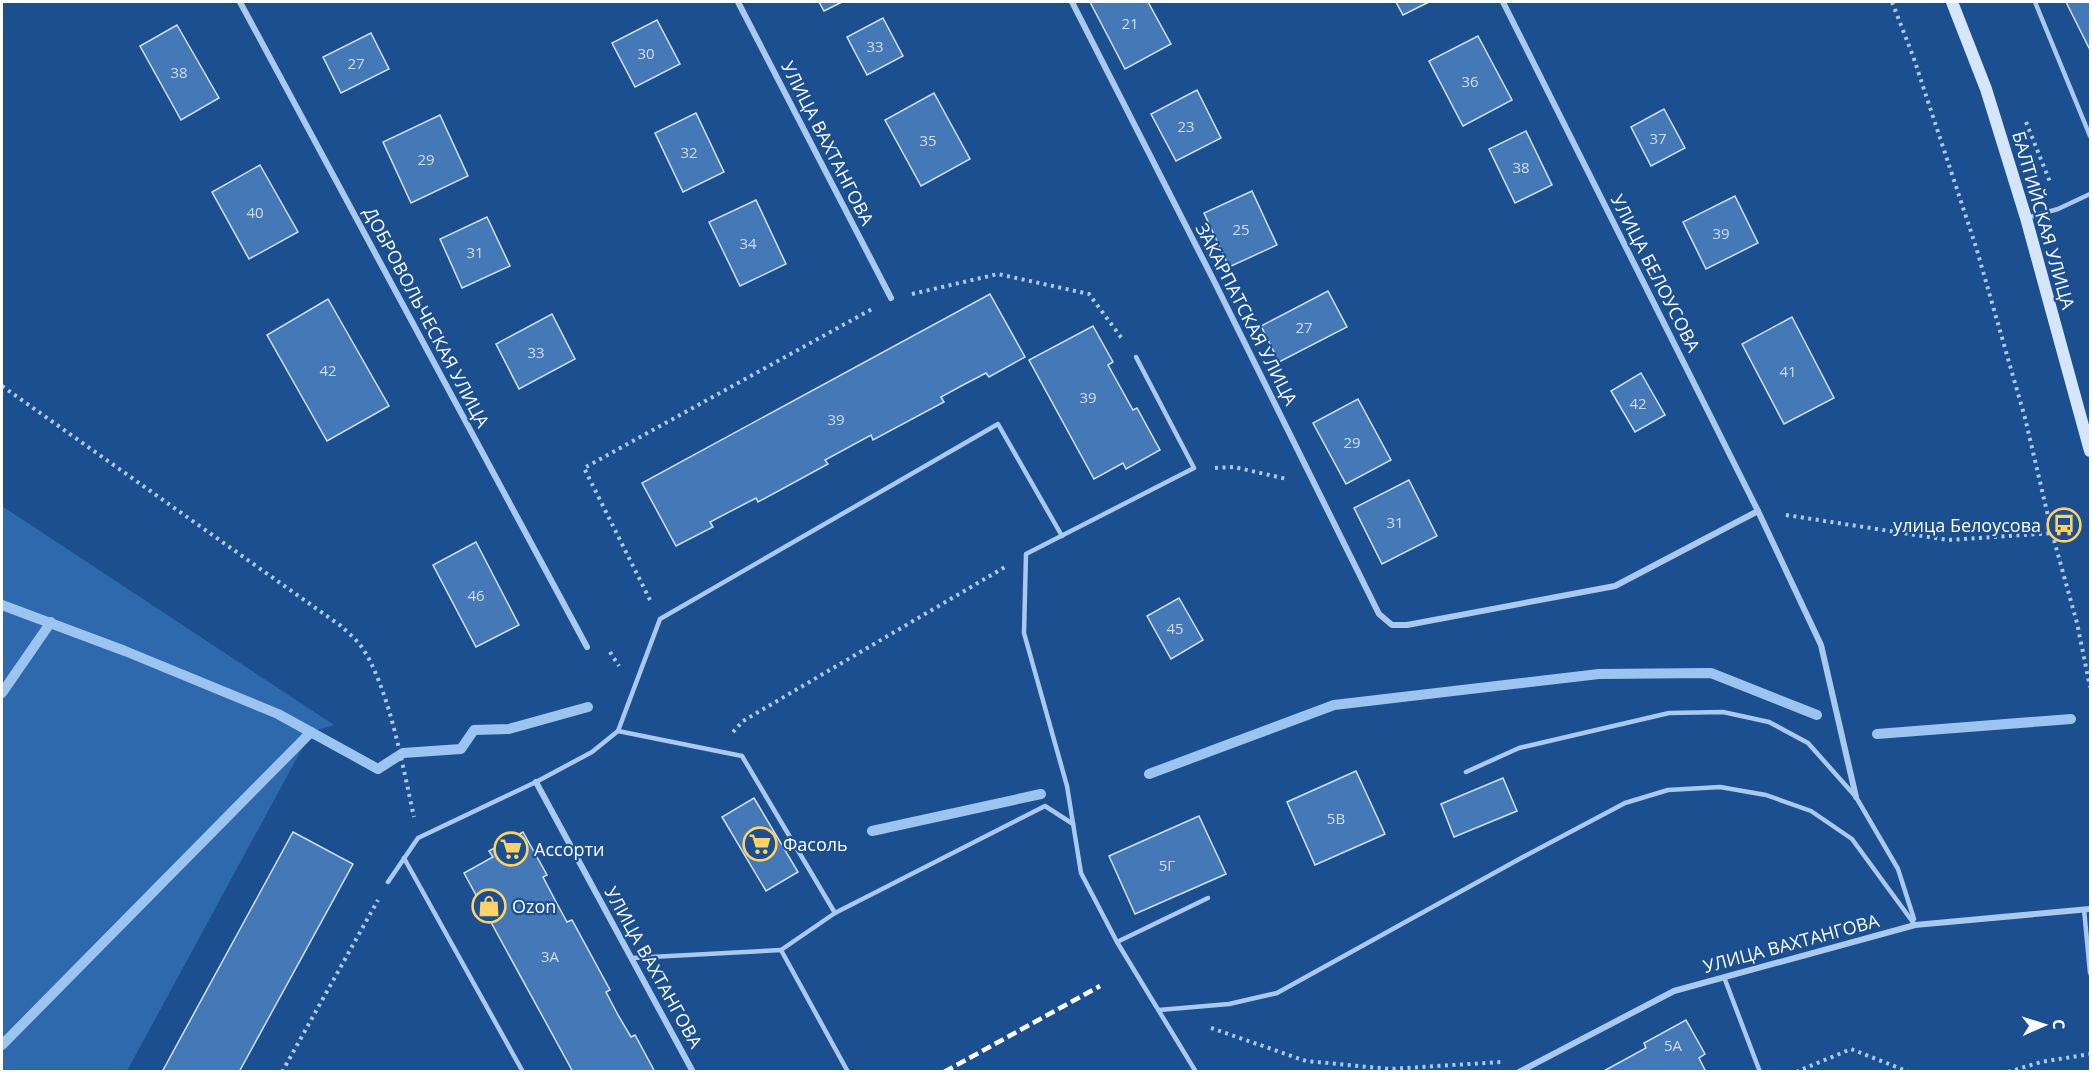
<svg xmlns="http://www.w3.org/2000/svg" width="2092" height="1073" font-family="'Open Sans',sans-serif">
<rect width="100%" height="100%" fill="#1b4f8f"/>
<!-- green -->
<path fill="#2e69ad" d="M2,506L334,725L311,732L127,1071H2Z"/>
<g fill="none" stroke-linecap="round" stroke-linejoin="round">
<!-- stream -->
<g stroke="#9cc4f0" stroke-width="10">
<path d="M2,605L125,651L278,714L378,769L403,753L461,749L474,730L509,729L588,707"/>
<path d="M2,693L51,622"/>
<path d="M1877,734L2071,719"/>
<path d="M1149,774L1334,705L1599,674L1711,673L1817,715"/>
<path d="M872,831L1041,794"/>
<path d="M2,1045L311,732"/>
</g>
</g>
<!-- building -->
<g fill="#4478b7" stroke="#cfe3fa" stroke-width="1.5">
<path d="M819,2H842L824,11Z"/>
<path d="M1090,2H1148L1171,44L1125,69Z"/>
<path d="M1396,2H1429L1403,15Z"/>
<path d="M2066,2H2090V50Z"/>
<path d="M883,18L903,56L867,75L847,37Z"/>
<path d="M657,20L680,64L635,87L612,43Z"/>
<path d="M177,25L219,98L181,120L140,46Z"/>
<path d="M371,33L389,69L341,93L323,57Z"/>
<path d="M1478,36L1512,100L1463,126L1429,61Z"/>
<path d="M1197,90L1221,138L1176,161L1151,114Z"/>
<path d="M934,93L970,159L921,186L885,120Z"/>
<path d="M1664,109L1685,148L1651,166L1631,127Z"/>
<path d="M696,113L724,172L683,192L655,133Z"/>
<path d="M440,115L468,176L411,203L383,142Z"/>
<path d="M1526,131L1552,185L1515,203L1489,149Z"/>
<path d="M260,165L298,232L249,259L212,192Z"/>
<path d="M1252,191L1277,245L1229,267L1204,213Z"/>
<path d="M1735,196L1758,243L1706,269L1683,222Z"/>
<path d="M756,200L786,264L740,286L709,222Z"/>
<path d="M487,217L510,266L462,288L440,239Z"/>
<path d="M1328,291L1347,327L1279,362L1261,326Z"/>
<path d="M990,294L1025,357L989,377L986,373L963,385L941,397L944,402L873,440L871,435L825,460L828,464L758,502L756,498L710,522L713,527L676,546L642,483Z"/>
<path d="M328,299L389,406L327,441L267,335Z"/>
<path d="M552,314L575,359L519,389L496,344Z"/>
<path d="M1792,317L1834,398L1784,424L1742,344Z"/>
<path d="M1093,326L1113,362L1108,365L1133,410L1137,408L1160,450L1126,469L1123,463L1094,479L1029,360Z"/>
<path d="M1641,373L1665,415L1635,432L1611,391Z"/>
<path d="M1358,399L1391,460L1346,484L1313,423Z"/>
<path d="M1409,480L1437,536L1382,564L1354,508Z"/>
<path d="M476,542L519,625L476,647L433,565Z"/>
<path d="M1179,598L1203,640L1171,659L1147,616Z"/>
<path d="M1356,771L1385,834L1315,865L1287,802Z"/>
<path d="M1503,778L1517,811L1454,837L1441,804Z"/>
<path d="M754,798L798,872L766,891L722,817Z"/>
<path d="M1199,816L1226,874L1135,914L1109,856Z"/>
<path d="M293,832L353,864L239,1072H162Z"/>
<path d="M523,832L547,875L543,877L555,900L567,922L572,920L610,990L606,992L618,1015L631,1037L635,1035L655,1072H573L464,873L493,857L489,851Z"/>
<path d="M1686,1020L1705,1054L1699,1058L1706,1072H1602L1646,1048L1644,1043Z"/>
</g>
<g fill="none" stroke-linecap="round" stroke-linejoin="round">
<!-- path -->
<g stroke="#a9c9ee" stroke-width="4" stroke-dasharray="3 4.5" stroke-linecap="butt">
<path d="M1892,2L1913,56L1976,247L2025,418L2052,533L2077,623L2090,687"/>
<path d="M2026,122L2050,182"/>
<path d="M912,294L998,274L1089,294L1123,340"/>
<path d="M2,386L341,626C347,632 355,638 361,646C389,686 403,768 414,817"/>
<path d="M1215,468L1234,467L1287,479"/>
<path d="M1786,515L1948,540L2052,533"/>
<path d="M650,600L584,468L872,309"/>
<path d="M610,652L619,666"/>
<path d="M733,732L743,721L1005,567"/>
<path d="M1211,1028L1306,1061L1390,1069L1501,1062"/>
<path d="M282,1072L378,900"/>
<path d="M1796,1072L1851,1049L1909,1072"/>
<path d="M2008,1072L2041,1062L2090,1054"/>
</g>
<!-- service -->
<g stroke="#a9c9ee" stroke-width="4.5">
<path d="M2035,2L2090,136"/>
<path d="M2026,218L2058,209L2090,194"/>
<path d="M1136,357L1194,468L1026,554L1024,633L1067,786L1081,873L1117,942L1196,1072"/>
<path d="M618,731L742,756L835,913L781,950L848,1072"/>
<path d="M1466,772L1519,748L1669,713L1723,712L1769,722L1808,743L1856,797L1898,869L1914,919"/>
<path d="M404,858L523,1072"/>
<path d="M388,882L418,838L536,782L592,752L618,731L660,619L998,424L1062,536"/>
<path d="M2084,909L2090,973"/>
<path d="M835,913L1045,806L1073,824"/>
<path d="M1117,942L1208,898"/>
<path d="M632,958L781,950"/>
<path d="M1724,977L1760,1072"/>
<path d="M1159,1010L1229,1004L1277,993L1523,857L1625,803L1668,790L1720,787L1766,795L1811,811L1852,839L1915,925"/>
</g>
<!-- minor -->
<g stroke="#a9c9ee" stroke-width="6">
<path d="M240,2L587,647"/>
<path d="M738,2L891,298"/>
<path d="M1072,2L1212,277L1379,614L1392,625H1407L1615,586L1758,511"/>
<path d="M1503,2L1758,511L1821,645L1856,797"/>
<path d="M536,782L693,1072"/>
<path d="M1519,1072L1674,991L1915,925L2090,909"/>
</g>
<!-- secondary -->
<path stroke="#d6e6fa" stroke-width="12" d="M1952,2L1986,89L2026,218L2090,451"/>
<!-- rail -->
<path stroke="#fff" stroke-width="4.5" stroke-dasharray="10 4.5" stroke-linecap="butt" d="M944,1072L1100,986"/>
</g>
<!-- icons -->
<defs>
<symbol id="bus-ring" viewBox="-11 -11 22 22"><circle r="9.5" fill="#1b4f8f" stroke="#ffd166" stroke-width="1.5"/><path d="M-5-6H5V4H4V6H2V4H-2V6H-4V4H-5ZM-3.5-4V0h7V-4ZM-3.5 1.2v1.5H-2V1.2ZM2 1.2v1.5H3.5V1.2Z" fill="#ffd166"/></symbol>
<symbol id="supermarket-ring" viewBox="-11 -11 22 22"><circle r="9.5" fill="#1b4f8f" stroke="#ffd166" stroke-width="1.5"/><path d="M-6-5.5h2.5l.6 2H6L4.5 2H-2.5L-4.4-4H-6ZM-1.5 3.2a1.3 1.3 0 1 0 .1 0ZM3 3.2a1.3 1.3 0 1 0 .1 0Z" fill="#ffd166"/></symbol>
<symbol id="shop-ring" viewBox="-11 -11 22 22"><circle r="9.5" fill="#1b4f8f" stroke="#ffd166" stroke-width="1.5"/><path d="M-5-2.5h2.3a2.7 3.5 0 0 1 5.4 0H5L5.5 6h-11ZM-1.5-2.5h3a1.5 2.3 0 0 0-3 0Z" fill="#ffd166"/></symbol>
</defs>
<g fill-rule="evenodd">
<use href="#bus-ring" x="2045" y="506" width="38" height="38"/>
<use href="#supermarket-ring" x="741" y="825" width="38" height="38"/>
<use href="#supermarket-ring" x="492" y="830" width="38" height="38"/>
<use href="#shop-ring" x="470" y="887" width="38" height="38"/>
</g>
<g text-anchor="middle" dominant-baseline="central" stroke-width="4.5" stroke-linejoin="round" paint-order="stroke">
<!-- number labels -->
<g font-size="15" fill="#d0dded">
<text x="1130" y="23">21</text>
<text x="875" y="46">33</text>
<text x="646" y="53">30</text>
<text x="356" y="63">27</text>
<text x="179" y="72">38</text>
<text x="1470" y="81">36</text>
<text x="1186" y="126">23</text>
<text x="1658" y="138">37</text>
<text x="928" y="140">35</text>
<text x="689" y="152">32</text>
<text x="426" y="159">29</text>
<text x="1521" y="167">38</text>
<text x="255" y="212">40</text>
<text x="1241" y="229">25</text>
<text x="1721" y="233">39</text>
<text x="748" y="243">34</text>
<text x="475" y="252">31</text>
<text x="1304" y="327">27</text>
<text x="536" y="352">33</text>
<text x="328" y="370">42</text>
<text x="1788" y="371">41</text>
<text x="1088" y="397">39</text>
<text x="1638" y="403">42</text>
<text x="836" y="419">39</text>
<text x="1352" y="442">29</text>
<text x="1395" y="522">31</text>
<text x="476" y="595">46</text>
<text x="1175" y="628">45</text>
<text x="1336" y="818">5В</text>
<text x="1167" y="865">5Г</text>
<text x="550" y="956">3А</text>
<text x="1673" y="1045">5А</text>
</g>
<!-- street labels -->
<g font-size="18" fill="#fff" stroke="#1b4f8f">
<text transform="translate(828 143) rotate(63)">УЛИЦА ВАХТАНГОВА</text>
<text transform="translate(2044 220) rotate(74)">БАЛТИЙСКАЯ УЛИЦА</text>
<text transform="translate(1656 273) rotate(63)">УЛИЦА БЕЛОУСОВА</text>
<text transform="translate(1247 314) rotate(63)">ЗАКАРПАТСКАЯ УЛИЦА</text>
<text transform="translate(427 317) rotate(62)">ДОБРОВОЛЬЧЕСКАЯ УЛИЦА</text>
<text transform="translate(1791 943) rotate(-15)">УЛИЦА ВАХТАНГОВА</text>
<text transform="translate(654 967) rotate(61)">УЛИЦА ВАХТАНГОВА</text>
</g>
<!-- poi labels -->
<g font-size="18" fill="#fff" stroke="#1b4f8f" text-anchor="start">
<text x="2041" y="525" text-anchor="end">улица Белоусова</text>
<text x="783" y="844">Фасоль</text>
<text x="534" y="849">Ассорти</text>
<text x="512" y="906">Ozon</text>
</g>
</g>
<!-- border -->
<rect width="2092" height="1073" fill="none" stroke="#ffffff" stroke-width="6"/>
<!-- north arrow -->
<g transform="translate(2044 1025) rotate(87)" stroke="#1b4f8f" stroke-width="4.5" paint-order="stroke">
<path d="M0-4.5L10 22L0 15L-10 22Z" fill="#ffffff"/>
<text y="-9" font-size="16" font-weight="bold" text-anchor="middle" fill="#ffffff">С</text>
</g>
</svg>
